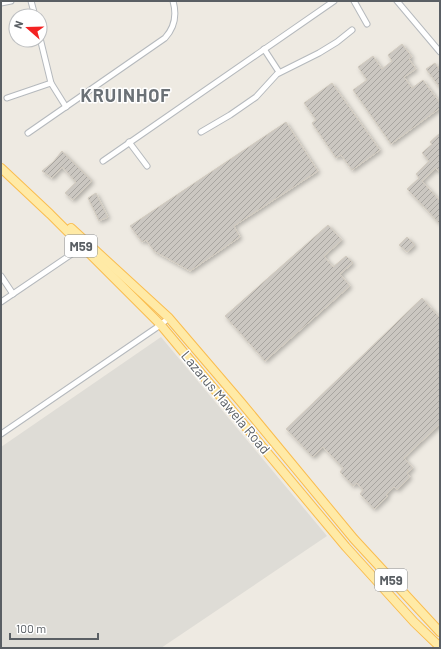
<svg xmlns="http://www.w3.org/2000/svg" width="441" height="649" font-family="Barlow,sans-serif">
<defs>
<pattern id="building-hatch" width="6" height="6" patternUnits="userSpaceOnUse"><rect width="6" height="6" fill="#cbc7c1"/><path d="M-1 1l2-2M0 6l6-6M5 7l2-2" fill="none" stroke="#a8a5a0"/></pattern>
<filter id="shadow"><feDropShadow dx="2" dy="2" stdDeviation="2" flood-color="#0004"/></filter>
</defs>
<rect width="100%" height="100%" fill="#eeeae2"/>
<!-- industrial -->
<path fill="#dedcd6" d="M161,337L327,536L161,648H1V447Z"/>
<!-- building -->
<g fill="url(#building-hatch)" stroke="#d3ccc0" filter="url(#shadow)">
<path d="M402,44L412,57L409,59L416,69L404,77L412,88L423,80L440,103V108L391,144L353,90L367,80L358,67L373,56L382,69L392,61L388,55Z"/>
<path d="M435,63L440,70V88L426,69Z"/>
<path d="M332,83L380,150L352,170L341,155L336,158L312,123L316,120L304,103Z"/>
<path d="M286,122L318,171L234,226L240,237L190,271L154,251L146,240L142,242L130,226Z"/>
<path d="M440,133V173L436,168L422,181L440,201V224L407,189L419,178L416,174L429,161L422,153L432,144L430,142Z"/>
<path d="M62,151L92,181L73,200L65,193L76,182L62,167L52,178L42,171L53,162Z"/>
<path d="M96,193L108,217L99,221L88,198Z"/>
<path d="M328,225L342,240L324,256L333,267L346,256L353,263L340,274L350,286L265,361L225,316Z"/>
<path d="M407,237L415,245L407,252L399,245Z"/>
<path d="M422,298L440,318V424L404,458L413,468L407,473L410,477L397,490L394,487L386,495L388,496L374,509L360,494L363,490L357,483L353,486L340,472L343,468L323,447L313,457L286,429Z"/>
</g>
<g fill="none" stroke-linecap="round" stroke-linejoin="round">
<defs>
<g id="minor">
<path d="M31,1L35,16"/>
<path d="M354,1L367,24"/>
<path d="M397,1L440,52"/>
<path d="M1,3L11,1"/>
<path d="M40,38L51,83L66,107"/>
<path d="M264,49L279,72"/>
<path d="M7,98L51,83"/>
<path d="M201,132L230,115L256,97L277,74L319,53L337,42L352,30"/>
<path d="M28,133L165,38C175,27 177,15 173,1"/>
<path d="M129,142L147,166"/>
<path d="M103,161L334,1"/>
<path d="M1,276L13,294"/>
<path d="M1,302L85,245"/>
<path d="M1,434L156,328L169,318"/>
</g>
<g id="primary">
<path d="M1,168L50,214L160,324L346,547L414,622L440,647"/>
<path d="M71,228L169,318L240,401L354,539L440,632"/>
</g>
</defs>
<!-- minor casing -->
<use href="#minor" stroke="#b5b9bd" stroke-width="7"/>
<!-- primary casing -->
<use href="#primary" stroke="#fabd4f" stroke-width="10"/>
<!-- minor -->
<use href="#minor" stroke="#fff" stroke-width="5"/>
<!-- primary -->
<use href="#primary" stroke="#ffeaa6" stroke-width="8"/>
</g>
<g text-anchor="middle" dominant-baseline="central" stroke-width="3" stroke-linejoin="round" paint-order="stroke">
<!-- shield labels -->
<g fill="#fff" stroke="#8c8f92" stroke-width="1">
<rect x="65" y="235" width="32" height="22" rx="3"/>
<rect x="375" y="569" width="32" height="22" rx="3"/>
</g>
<g font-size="13" font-weight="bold" fill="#5a5f64">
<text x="81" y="246">M59</text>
<text x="391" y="580">M59</text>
</g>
<!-- street labels -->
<g font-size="14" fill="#5a5f64" stroke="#fff">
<text transform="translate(226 402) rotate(50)">Lazarus Mawela Road</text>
</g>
<!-- district labels -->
<g font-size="18" font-weight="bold" letter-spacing="1" fill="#6b7176" stroke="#fff">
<text x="126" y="95">KRUINHOF</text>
</g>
</g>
<!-- border -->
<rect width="441" height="649" fill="none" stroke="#5a5f64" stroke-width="4"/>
<!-- north arrow -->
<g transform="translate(28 28) rotate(290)"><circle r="19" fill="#ffffff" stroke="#bdbfc1"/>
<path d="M0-3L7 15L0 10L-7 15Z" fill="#f42222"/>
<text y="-6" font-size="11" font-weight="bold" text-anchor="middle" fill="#5a5f64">N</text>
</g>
<!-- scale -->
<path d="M10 633v6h88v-6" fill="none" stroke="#5a5f64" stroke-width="2"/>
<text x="16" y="633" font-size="12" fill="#5a5f64" stroke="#ffffff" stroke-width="3" paint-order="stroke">100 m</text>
</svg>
